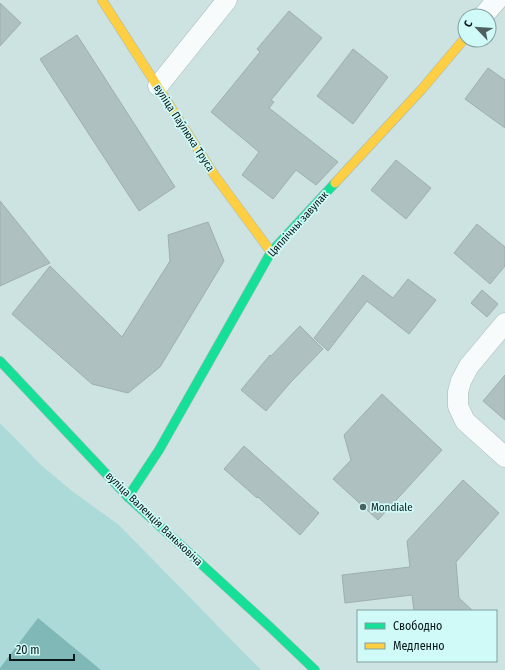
<svg xmlns="http://www.w3.org/2000/svg" width="505" height="670" font-family="'Fira Sans Condensed',sans-serif">
<rect width="100%" height="100%" fill="#cce3e2"/>
<!-- green -->
<path fill="#acdad8" d="M0,423L41,465L72,491L119,525L261,670H0Z"/>
<!-- water -->
<path fill="#80b8b7" d="M38,618L101,670H0V668Z"/>
<!-- building -->
<g fill="#aec0bf" stroke="#9dafae">
<path d="M0,3L21,23L0,46Z"/>
<path d="M289,11L322,38L271,100L274,102L269,108L338,162L316,185L296,170L273,199L242,175L259,152L211,112L260,52L257,49Z"/>
<path d="M77,35L175,187L139,211L40,59Z"/>
<path d="M353,49L388,77L353,124L317,96Z"/>
<path d="M488,68L505,80V128L465,99Z"/>
<path d="M396,160L431,188L406,219L371,190Z"/>
<path d="M0,201L50,263L0,286Z"/>
<path d="M208,222L224,261L160,367L128,393L92,384L12,314L50,266L122,337L170,261L168,235Z"/>
<path d="M477,224L505,247V266L490,284L454,253Z"/>
<path d="M363,275L393,298L408,279L436,300L409,334L367,301L328,351L314,338Z"/>
<path d="M482,290L498,304L487,317L471,303Z"/>
<path d="M300,326L323,349L290,383L266,411L241,390L270,355L271,356Z"/>
<path d="M505,375V420L483,401Z"/>
<path d="M382,394L442,450L378,520L333,479L351,460L344,435Z"/>
<path d="M244,446L319,513L300,535L258,497L257,498L224,469Z"/>
<path d="M463,480L499,513L456,562L459,598L473,611H414L412,595L345,603L342,575L410,567L407,541Z"/>
</g>
<g fill="none" stroke-linecap="round" stroke-linejoin="round">
<defs>
<g id="street">
<path d="M483,16L497,0"/>
<path d="M158,86L227,0"/>
<path d="M505,323L469,366L461,381L458,392V406L465,421L505,457"/>
</g>
<g id="fast">
<path d="M0,361L128,497L270,627L315,670"/>
<path d="M128,497L159,450L271,252L335,183"/>
</g>
<g id="slow">
<path d="M102,0L215,176L271,252"/>
<path d="M335,183L422,89L465,38"/>
</g>
</defs>
<!-- street casing -->
<use href="#street" stroke="#a7b9b8" stroke-width="21"/>
<!-- fast casing -->
<use href="#fast" stroke="#a7b9b8" stroke-width="10"/>
<!-- slow casing -->
<use href="#slow" stroke="#a7b9b8" stroke-width="10"/>
<!-- street -->
<use href="#street" stroke="#f7fbfb" stroke-width="20"/>
<!-- fast -->
<use href="#fast" stroke="#16e098" stroke-width="9"/>
<!-- slow -->
<use href="#slow" stroke="#ffcf43" stroke-width="9"/>
</g>
<!-- markers -->
<circle fill="#4d605f" stroke="#cffaf8" stroke-width="1.5" cx="363" cy="507" r="4"/>
<g text-anchor="middle" dominant-baseline="central" stroke-width="3.5" stroke-linejoin="round" paint-order="stroke">
<!-- street labels -->
<g font-size="11" fill="#091919" stroke="#cffaf8">
<text transform="translate(184 128) rotate(57)">вуліца Паўлюка Труса</text>
<text transform="translate(298 224) rotate(-48)">Цяплічны завулак</text>
<text transform="translate(154 519) rotate(44)">вуліца Валенція Ваньковіча</text>
</g>
<!-- poi labels -->
<g font-size="11" fill="#091919" stroke="#cffaf8" text-anchor="start">
<text x="371" y="507">Mondiale</text>
</g>
</g>
<!-- legend -->
<rect x="357" y="610" width="140" height="52" fill="#cffaf8" stroke="#80a09f"/>
<rect x="365" y="623" width="20" height="6" fill="#16e098" stroke="#80a09f"/>
<text x="393" y="630" font-size="12" fill="#091919">Свободно</text>
<rect x="365" y="643" width="20" height="6" fill="#ffcf43" stroke="#80a09f"/>
<text x="393" y="650" font-size="12" fill="#091919">Медленно</text>
<!-- north arrow -->
<g transform="translate(477 28) rotate(295)"><circle r="19" fill="#cffaf8" stroke="#80a09f"/>
<path d="M0-3L7 15L0 10L-7 15Z" fill="#4d605f"/>
<text y="-6" font-size="11" font-weight="bold" text-anchor="middle" fill="#091919">С</text>
</g>
<!-- scale -->
<path d="M10 654v6h64v-6" fill="none" stroke="#091919" stroke-width="2"/>
<text x="16" y="654" font-size="12" fill="#091919" stroke="#cffaf8" stroke-width="3" paint-order="stroke">20 m</text>
</svg>
